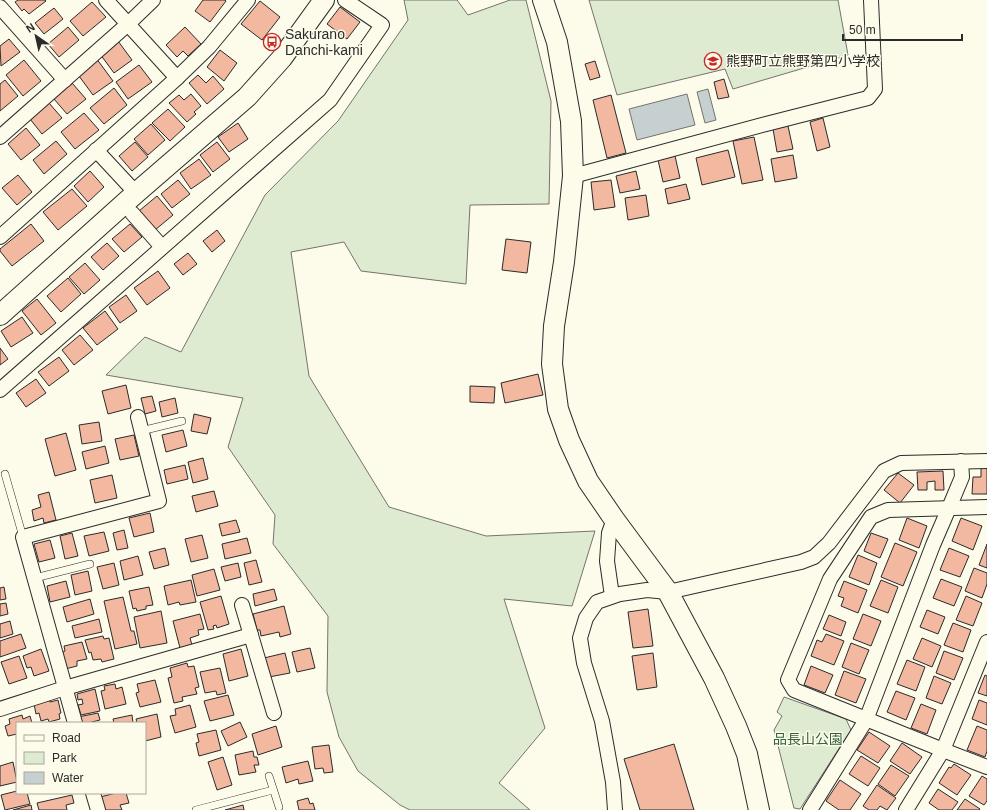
<svg xmlns="http://www.w3.org/2000/svg" width="987" height="810" font-family="Helvetica,'Noto Sans JP',sans-serif">
<rect width="100%" height="100%" fill="#fdfbea"/>
<!-- green -->
<g fill="#deebd1" stroke="#74746e">
<path d="M404,0H457L468,15L510,0H526L551,101L549,204L470,205L466,284L361,271L344,242L291,252L309,376L389,507L486,536L595,531L572,606L504,599L545,728L499,783L530,810H410L400,805L358,771L339,737L327,692L328,616L273,544L275,515L228,447L243,398L106,375L145,337L181,352L265,195L338,121L408,20Z"/>
<path d="M589,0H838L848,55L733,89L725,69L617,95Z"/>
<path d="M784,697L846,719L851,730L800,809L794,808L774,730L782,716L777,712Z"/>
</g>
<!-- water -->
<g fill="#c7d0d0" stroke="#74746e">
<path d="M708,89L716,120L705,123L697,92Z"/>
<path d="M687,94L695,125L637,140L629,109Z"/>
</g>
<!-- building -->
<g fill="#f2b8a0" stroke="#2b2b2b">
<path d="M18,0H45L46,1L29,14L24,9L22,11L15,2Z"/>
<path d="M203,0H225L226,1L210,22L195,11Z"/>
<path d="M260,1L280,17L262,40L241,24Z"/>
<path d="M92,2L106,17L83,36L70,21Z"/>
<path d="M340,7L360,22L347,39L327,24Z"/>
<path d="M54,8L63,19L44,34L35,23Z"/>
<path d="M68,27L79,40L59,57L48,44Z"/>
<path d="M185,27L201,44L188,56L183,51L177,57L166,45Z"/>
<path d="M9,39L20,52L1,66L0,46Z"/>
<path d="M118,41L132,60L114,73L100,54Z"/>
<path d="M220,50L237,63L224,81L207,67Z"/>
<path d="M96,58L113,81L93,95L76,72Z"/>
<path d="M24,60L41,81L23,96L6,75Z"/>
<path d="M595,61L600,77L590,80L585,64Z"/>
<path d="M139,65L152,82L128,99L116,82Z"/>
<path d="M198,75L206,83L213,76L224,89L207,104L189,83Z"/>
<path d="M724,79L729,97L718,99L714,82Z"/>
<path d="M5,80L18,96L0,111V84Z"/>
<path d="M72,83L86,99L67,114L54,99Z"/>
<path d="M114,88L127,105L104,124L90,108Z"/>
<path d="M191,94L201,106L194,112L196,114L187,122L169,103L179,95L184,100Z"/>
<path d="M611,95L626,153L607,158L593,100Z"/>
<path d="M49,103L62,118L42,134L30,119Z"/>
<path d="M168,109L185,127L170,141L152,123Z"/>
<path d="M84,113L99,130L75,149L61,132Z"/>
<path d="M823,118L830,147L817,151L810,122Z"/>
<path d="M238,123L248,139L229,152L218,137Z"/>
<path d="M151,124L165,140L148,155L134,139Z"/>
<path d="M788,126L793,149L777,152L773,129Z"/>
<path d="M26,128L40,145L21,160L8,144Z"/>
<path d="M754,137L763,180L742,184L733,141Z"/>
<path d="M56,141L67,154L44,174L33,160Z"/>
<path d="M135,142L148,157L132,171L119,156Z"/>
<path d="M217,142L230,159L213,172L200,155Z"/>
<path d="M728,150L735,177L702,185L696,158Z"/>
<path d="M793,155L797,178L775,182L771,159Z"/>
<path d="M675,156L680,178L663,182L658,160Z"/>
<path d="M199,159L211,175L191,189L180,173Z"/>
<path d="M90,171L104,187L88,202L74,186Z"/>
<path d="M636,171L640,189L620,193L616,176Z"/>
<path d="M18,175L32,192L17,205L2,188Z"/>
<path d="M178,180L190,194L172,208L161,194Z"/>
<path d="M611,180L615,207L594,210L591,182Z"/>
<path d="M686,184L690,199L668,204L665,189Z"/>
<path d="M72,189L87,206L58,230L43,212Z"/>
<path d="M646,195L649,216L628,220L625,198Z"/>
<path d="M157,196L173,215L155,230L139,211Z"/>
<path d="M31,224L44,241L12,266L0,251V249Z"/>
<path d="M130,224L142,237L124,252L112,239Z"/>
<path d="M217,230L225,241L212,252L203,241Z"/>
<path d="M506,239L531,242L527,273L502,270Z"/>
<path d="M107,243L119,256L103,270L91,257Z"/>
<path d="M188,253L197,264L183,275L174,264Z"/>
<path d="M85,263L100,280L84,294L69,277Z"/>
<path d="M158,271L170,288L147,305L134,288Z"/>
<path d="M68,278L81,294L61,312L47,296Z"/>
<path d="M126,295L137,311L120,323L109,307Z"/>
<path d="M37,299L56,323L41,335L22,311Z"/>
<path d="M105,311L118,329L97,345L83,328Z"/>
<path d="M22,317L33,333L11,347L1,331Z"/>
<path d="M80,335L93,350L74,365L62,350Z"/>
<path d="M0,348L8,359L0,365Z"/>
<path d="M59,357L69,371L49,386L38,372Z"/>
<path d="M538,374L543,395L505,403L501,383Z"/>
<path d="M36,379L46,393L26,407L16,393Z"/>
<path d="M126,385L131,408L108,414L102,391Z"/>
<path d="M470,386L495,387L494,403L470,402Z"/>
<path d="M152,396L156,411L145,414L141,398Z"/>
<path d="M175,398L178,413L162,417L159,402Z"/>
<path d="M194,414L211,418L207,434L191,431Z"/>
<path d="M99,422L102,441L82,444L79,425Z"/>
<path d="M183,430L187,446L166,452L162,435Z"/>
<path d="M66,433L76,470L55,476L45,439Z"/>
<path d="M134,435L139,456L120,460L115,439Z"/>
<path d="M105,446L109,463L86,469L82,452Z"/>
<path d="M203,458L208,479L193,483L188,462Z"/>
<path d="M981,464L987,465V494H972L973,477H981Z"/>
<path d="M185,465L188,479L167,484L164,470Z"/>
<path d="M943,471L944,490H935V481L927,482V490H918L917,472Z"/>
<path d="M898,473L914,485L900,503L884,490Z"/>
<path d="M112,475L117,498L95,503L90,480Z"/>
<path d="M214,491L218,506L196,512L192,496Z"/>
<path d="M49,492L56,520L44,523L43,518L34,521L32,510L41,507L38,495Z"/>
<path d="M150,513L154,532L134,537L129,518Z"/>
<path d="M907,518L927,526L919,548L899,540Z"/>
<path d="M961,518L982,526L973,550L952,541Z"/>
<path d="M236,520L240,532L222,536L219,524Z"/>
<path d="M124,530L128,548L117,550L113,533Z"/>
<path d="M104,532L109,551L89,556L84,536Z"/>
<path d="M72,533L78,556L65,559L60,536Z"/>
<path d="M871,533L888,539L880,558L864,551Z"/>
<path d="M202,535L208,558L191,562L185,539Z"/>
<path d="M247,538L251,553L225,559L222,544Z"/>
<path d="M50,540L55,558L39,562L34,544Z"/>
<path d="M895,543L917,552L903,586L881,577Z"/>
<path d="M987,544V568L979,565Z"/>
<path d="M165,548L169,565L154,569L149,552Z"/>
<path d="M949,548L969,556L960,577L940,570Z"/>
<path d="M858,555L877,563L869,585L849,577Z"/>
<path d="M138,556L143,575L124,580L120,561Z"/>
<path d="M256,560L262,582L249,585L244,563Z"/>
<path d="M114,563L119,585L103,589L97,567Z"/>
<path d="M238,563L241,577L225,581L221,567Z"/>
<path d="M974,568L987,573V584L982,598L965,591Z"/>
<path d="M214,569L220,590L197,596L192,575Z"/>
<path d="M88,571L92,591L75,595L71,575Z"/>
<path d="M941,579L962,587L954,606L933,598Z"/>
<path d="M191,580L196,602L180,605L179,602L168,605L164,586Z"/>
<path d="M881,580L898,587L888,613L870,606Z"/>
<path d="M66,581L70,597L50,602L47,586Z"/>
<path d="M844,581L867,590L858,613L841,606L844,598L838,596Z"/>
<path d="M4,587L6,599L0,600V588Z"/>
<path d="M149,587L153,605L146,606V609L137,611L136,608L133,609L129,591Z"/>
<path d="M274,589L277,600L255,606L253,594Z"/>
<path d="M221,596L229,624L217,628L216,625L213,626L214,629L208,630L200,602Z"/>
<path d="M966,596L982,603L973,626L956,620Z"/>
<path d="M123,597L131,631H134L137,644L115,649L104,601Z"/>
<path d="M90,599L94,614L67,622L63,607Z"/>
<path d="M6,603L8,614L0,616V604Z"/>
<path d="M284,606L291,634L280,637L279,632L261,636L260,630H257L253,614Z"/>
<path d="M648,609L653,646L633,648L628,612Z"/>
<path d="M927,610L945,617L938,634L920,627Z"/>
<path d="M161,611L167,643L140,648L134,617Z"/>
<path d="M200,614L204,629L198,630L199,635L190,638L192,645L180,648L173,621Z"/>
<path d="M863,614L881,621L871,646L853,639Z"/>
<path d="M829,615L846,622L841,636L823,629Z"/>
<path d="M99,619L102,632L75,638L72,626Z"/>
<path d="M10,621L13,634L0,638V624Z"/>
<path d="M953,623L971,630L963,652L944,645Z"/>
<path d="M21,634L26,648L0,657V641Z"/>
<path d="M826,634L844,641L834,665L811,656L817,640L822,642Z"/>
<path d="M103,636L104,639L109,638L114,659L102,662L101,659L93,660L91,652L89,653L85,640Z"/>
<path d="M922,638L941,646L932,667L913,659Z"/>
<path d="M82,642L87,659L77,661V666L65,669L61,653L65,651L64,646Z"/>
<path d="M851,643L869,650L859,674L842,667Z"/>
<path d="M310,648L315,668L297,672L292,652Z"/>
<path d="M41,649L49,671L34,676L31,667L27,668L23,656Z"/>
<path d="M241,649L248,676L229,681L223,654Z"/>
<path d="M944,651L963,658L954,680L936,673Z"/>
<path d="M285,653L290,673L269,677L264,658Z"/>
<path d="M653,653L657,687L637,690L632,656Z"/>
<path d="M19,656L27,678L9,684L1,662Z"/>
<path d="M907,660L925,667L916,691L897,684Z"/>
<path d="M187,663L188,667L194,666L199,687L195,688L197,694L182,697L183,701L174,703L168,678L172,677L170,668Z"/>
<path d="M811,666L833,675L825,693L804,685Z"/>
<path d="M220,668L226,693L217,695L216,691L205,693L200,672Z"/>
<path d="M844,671L866,679L856,703L835,695Z"/>
<path d="M985,675L987,676V696L978,693Z"/>
<path d="M934,676L951,683L942,704L926,698Z"/>
<path d="M155,680L161,702L140,707L136,693L139,692L137,684Z"/>
<path d="M115,684L116,689L122,687L126,704L105,709L101,691L105,690L104,686Z"/>
<path d="M95,689L100,711L81,715L78,705L83,704L82,699L78,700L77,694Z"/>
<path d="M896,691L915,698L906,720L887,712Z"/>
<path d="M228,695L234,715L210,721L204,701Z"/>
<path d="M49,700L50,702L58,700L61,713L59,714L60,719L49,722L48,719L41,721L39,713L36,714L34,704Z"/>
<path d="M979,700L987,703V725L972,719Z"/>
<path d="M921,704L936,710L927,734L911,728Z"/>
<path d="M190,705L196,727L175,733L170,716L176,715L175,709Z"/>
<path d="M98,713L100,720L88,723H80L78,717Z"/>
<path d="M157,714L161,737L145,741V723H137L136,719Z"/>
<path d="M22,715L23,719L30,716L32,723H17V734L8,736L5,726L10,724L9,719Z"/>
<path d="M132,715L133,723H114L113,719Z"/>
<path d="M240,722L247,737L228,746L221,731Z"/>
<path d="M276,726L282,747L258,755L252,734Z"/>
<path d="M977,726L987,730V751L985,757L967,750Z"/>
<path d="M216,730L221,750L199,756L196,743L199,742L197,734Z"/>
<path d="M869,732L890,746L878,763L857,750Z"/>
<path d="M902,743L922,757L910,774L890,761Z"/>
<path d="M674,744L694,810H640L624,759Z"/>
<path d="M329,745L333,772L324,773L323,768L315,769L312,747Z"/>
<path d="M253,751L254,757H257L259,765H254L256,772L239,775L235,755Z"/>
<path d="M861,756L880,768L868,786L849,774Z"/>
<path d="M223,757L232,785L217,790L208,762Z"/>
<path d="M308,761L313,781L299,784L298,779L286,783L282,767Z"/>
<path d="M13,762L17,782L0,786V766Z"/>
<path d="M954,764L971,775L957,795L939,783L949,767L951,768Z"/>
<path d="M891,765L909,776L895,796L878,784Z"/>
<path d="M982,776L987,779V801L984,805L969,796Z"/>
<path d="M840,780L861,794L850,810H839L826,801Z"/>
<path d="M877,785L896,798L887,810L880,806L877,810H869L863,806Z"/>
<path d="M938,789L958,802L952,810H939L929,803Z"/>
<path d="M17,791V793H27L30,804L5,810L1,795Z"/>
<path d="M116,793H126L129,803L120,805L122,810H104L100,797Z"/>
<path d="M72,795L74,803L66,805L67,810H39L37,803Z"/>
<path d="M308,798L310,804L313,803L315,810H299L297,801Z"/>
<path d="M965,799L980,809L979,810H957Z"/>
<path d="M31,805L32,810H13Z"/>
<path d="M243,805L244,810H225Z"/>
</g>
<g fill="none" stroke-linecap="round" stroke-linejoin="round">
<defs>
<g id="lane">
<path d="M141,431L182,421"/>
<path d="M5,474L23,537"/>
<path d="M35,578L90,564"/>
<path d="M269,776L279,807"/>
<path d="M196,810L273,790"/>
</g>
<g id="street">
<path d="M106,0L177,78"/>
<path d="M0,7L65,80"/>
<path d="M0,137L128,24L153,0"/>
<path d="M96,150L136,193"/>
<path d="M573,176L766,124L868,98L875,89L871,0"/>
<path d="M132,213L162,247"/>
<path d="M0,237L177,78L209,47L248,0"/>
<path d="M0,390L330,100L382,25L345,0"/>
<path d="M987,507L888,510L871,517L830,579L788,680L794,690L943,750L987,767"/>
<path d="M612,596L607,561L609,533L614,519"/>
<path d="M242,605L274,713"/>
<path d="M0,709L65,688L251,635"/>
<path d="M75,723L23,537L159,501L138,417"/>
<path d="M93,793L98,810"/>
<path d="M615,810L613,782L602,721L584,663L580,638L586,618L597,602L620,594L647,590L668,592L801,562L814,557L829,543L884,471L901,463L987,461"/>
<path d="M810,810L866,720L933,545L949,508L962,477L961,461"/>
<path d="M906,810L943,750L987,642"/>
</g>
<g id="secondary">
<path d="M543,0L557,42L571,121L573,176L564,262L554,326L552,364L558,409L569,440L588,481L614,519L668,592L714,678L736,726L747,754L759,810"/>
<path d="M0,315L136,193L247,97L282,58L324,0"/>
</g>
</defs>
<!-- lane casing -->
<use href="#lane" stroke="#2b2b2b" stroke-width="8"/>
<!-- street casing -->
<use href="#street" stroke="#2b2b2b" stroke-width="16"/>
<!-- secondary casing -->
<use href="#secondary" stroke="#2b2b2b" stroke-width="22"/>
<!-- lane -->
<use href="#lane" stroke="#fdfbea" stroke-width="7"/>
<!-- street -->
<use href="#street" stroke="#fdfbea" stroke-width="14"/>
<!-- secondary -->
<use href="#secondary" stroke="#fdfbea" stroke-width="20"/>
</g>
<!-- icons -->
<defs>
<symbol id="bus-ring" viewBox="-11 -11 22 22"><circle r="9.5" fill="#fdfbea" stroke="#c62828" stroke-width="1.5"/><path d="M-5-6H5V4H4V6H2V4H-2V6H-4V4H-5ZM-3.5-4V0h7V-4ZM-3.5 1.2v1.5H-2V1.2ZM2 1.2v1.5H3.5V1.2Z" fill="#c62828"/></symbol>
<symbol id="school-ring" viewBox="-11 -11 22 22"><circle r="9.5" fill="#fdfbea" stroke="#c62828" stroke-width="1.5"/><path d="M0-5L7-2L0 1L-7-2ZM-4 1L0 2.5L4 1V4Q0 6-4 4Z" fill="#c62828"/></symbol>
</defs>
<g fill-rule="evenodd">
<use href="#bus-ring" x="262" y="32" width="20" height="20"/>
<use href="#school-ring" x="703" y="51" width="20" height="20"/>
</g>
<g text-anchor="middle" dominant-baseline="central" stroke-width="3" stroke-linejoin="round" paint-order="stroke">
<!-- poi labels -->
<g font-size="14" fill="#2b2b2b" stroke="#fdfbea" text-anchor="start">
<text x="285" y="34">Sakurano<tspan x="285" dy="16">Danchi-kami</tspan></text>
<text x="726" y="61">熊野町立熊野第四小学校</text>
</g>
<!-- park labels -->
<g font-size="14" fill="#34623c" stroke="#fdfbea">
<text x="808" y="739">品長山公園</text>
</g>
</g>
<!-- legend -->
<rect x="16" y="722" width="130" height="72" fill="#fdfbea" stroke="#a9a89e"/>
<rect x="24" y="735" width="20" height="6" fill="#fdfbea" stroke="#a9a89e"/>
<text x="52" y="742" font-size="12" fill="#2b2b2b">Road</text>
<rect x="24" y="752" width="20" height="12" fill="#deebd1" stroke="#a9a89e"/>
<text x="52" y="762" font-size="12" fill="#2b2b2b">Park</text>
<rect x="24" y="772" width="20" height="12" fill="#c7d0d0" stroke="#a9a89e"/>
<text x="52" y="782" font-size="12" fill="#2b2b2b">Water</text>
<!-- north arrow -->
<g transform="translate(36 36) rotate(326)" stroke="#fdfbea" stroke-width="3" paint-order="stroke">
<path d="M0-3L7 15L0 10L-7 15Z" fill="#2b2b2b"/>
<text y="-6" font-size="11" font-weight="bold" text-anchor="middle" fill="#2b2b2b">N</text>
</g>
<!-- scale -->
<path d="M843 34v6h119v-6" fill="none" stroke="#2b2b2b" stroke-width="2"/>
<text x="849" y="34" font-size="12" fill="#2b2b2b" stroke="#fdfbea" stroke-width="3" paint-order="stroke">50 m</text>
</svg>
